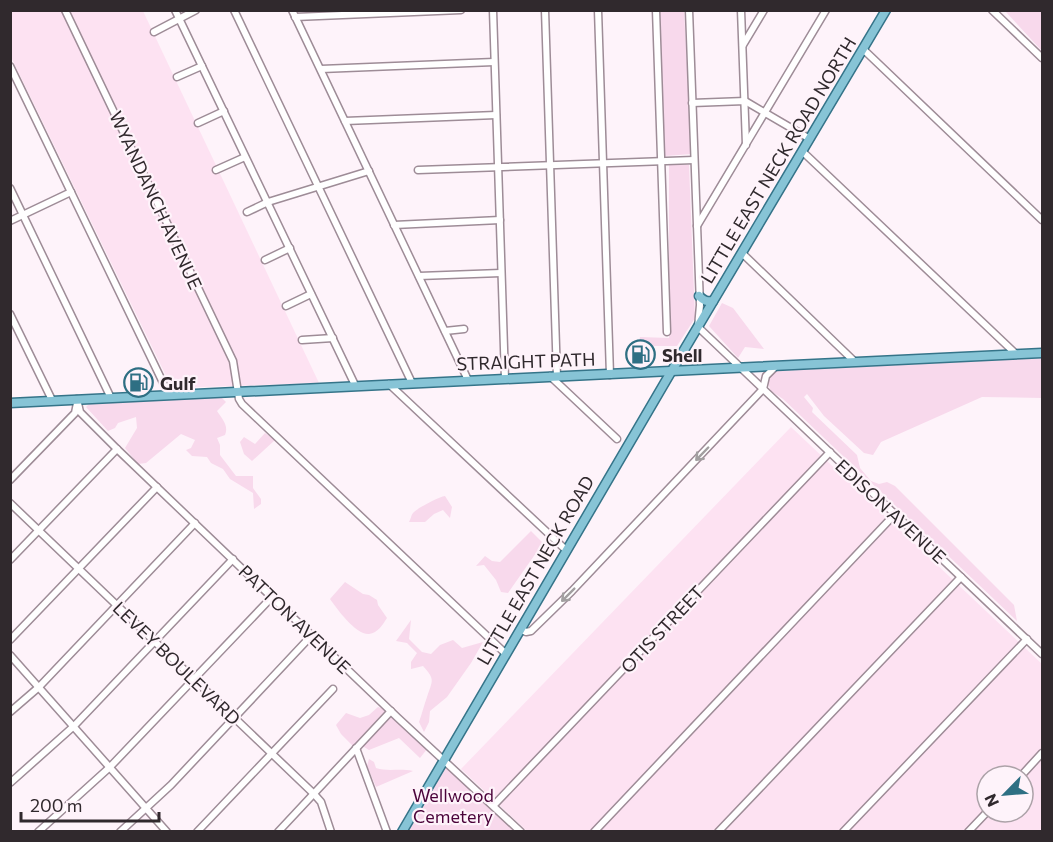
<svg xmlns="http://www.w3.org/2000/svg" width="1053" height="842" font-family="Commissioner,sans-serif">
<rect width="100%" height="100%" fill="#fef3fa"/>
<!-- built -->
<g fill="#fde2f2" fill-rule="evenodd">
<path d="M11,11H143L319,383L172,388L11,57Z"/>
<path d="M791,427L1042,664V831H527L461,769ZM987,776H1023V812H987Z"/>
</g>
<!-- green -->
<g fill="#f8d9ec">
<path d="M659,11H684L692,154L665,156Z"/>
<path d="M1005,11H1042V51Z"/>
<path d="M669,165H689L695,318L677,346H638L640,337L669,338Z"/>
<path d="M722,303L733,308L764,349L745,347L738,358L709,326Z"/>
<path d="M1042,358V398L982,397L881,442L873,455L864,453L824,416L807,394L804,397L813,408L812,412L857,455L860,468L871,481L879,484L887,482L895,486L1014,605L1017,621L783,399L771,391L767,381L768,376L777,371Z"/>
<path d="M219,395L226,402L217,411C222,419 229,425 225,435L217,438L220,445V455L236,476H253V488L261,499V504L254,509L253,493L230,479L223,469L211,463L207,457L192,456L186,450L191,448L195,440L181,434L146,463L138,464L125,448L137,428L136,417L118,423L115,428L108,431L86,407L90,403Z"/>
<path d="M265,433L275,440L252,461L244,454L240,442L244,437L255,444Z"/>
<path d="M445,496L452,507L450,518L443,510L434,514L425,522H409C411,519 411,515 413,513C417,508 439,497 445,496Z"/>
<path d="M531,531L543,543L508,593L501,592L496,580L484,565L476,566L485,556L492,561L500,562Z"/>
<path d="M345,582L363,594L369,595L377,600L378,605L387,618C383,624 378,633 369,634C356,635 337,609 330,599Z"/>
<path d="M411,620L409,639L422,652L431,654L440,645L453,640L462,648L483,642L471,663L447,697L430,711L429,722L424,732L419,722C422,714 424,705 427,697C432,681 436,680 423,666L411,669V662L417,653L407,643L396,641Z"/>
<path d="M378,707L384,709L385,713L381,718L353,746L341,734L336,725L346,713L360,718L369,715Z"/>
<path d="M391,717L396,719L423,746L427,749L420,758L399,738L369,750L361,745Z"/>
<path d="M369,759L374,762L376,768C388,772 400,768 413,771L376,787L367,766Z"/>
<path d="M445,767H449L517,832H408Z"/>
</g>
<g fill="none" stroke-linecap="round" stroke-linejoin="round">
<defs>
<g id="minor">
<path d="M65,10L233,361L239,399L242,404L506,654"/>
<path d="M175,10L355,385"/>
<path d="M234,10L412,383"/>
<path d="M292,10L468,380"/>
<path d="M493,10L505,379"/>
<path d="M545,10L557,377"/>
<path d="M598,10L610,375"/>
<path d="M656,10L667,332"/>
<path d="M689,10L700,305L698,327L1042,654"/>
<path d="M741,10L746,145"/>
<path d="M992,10L1042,58"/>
<path d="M295,17L461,10"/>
<path d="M154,32L196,10"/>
<path d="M743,45L764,10"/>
<path d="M864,50L1042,220"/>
<path d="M10,66L169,395"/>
<path d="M321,69L494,62"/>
<path d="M177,77L202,66"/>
<path d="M692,103L745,101L810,139"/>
<path d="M345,121L496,115"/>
<path d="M198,123L224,111"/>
<path d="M803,152L1016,354"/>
<path d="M216,170L245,157"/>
<path d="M418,170L694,160"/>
<path d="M10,188L111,398"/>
<path d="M247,212L268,202L369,171"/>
<path d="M10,221L71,192"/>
<path d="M394,225L500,220"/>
<path d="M697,226L826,10"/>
<path d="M742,253L855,362"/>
<path d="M265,260L290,248"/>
<path d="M419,276L501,273"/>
<path d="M286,306L311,294"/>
<path d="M10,314L52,400"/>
<path d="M445,331L464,329"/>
<path d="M302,340L333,338"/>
<path d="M550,376L617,439"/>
<path d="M389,384L566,550"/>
<path d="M77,399L80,412L117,449L398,718L521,832"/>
<path d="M10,480L75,413L77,403"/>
<path d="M10,503L314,794L321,802L331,832"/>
<path d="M10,560L117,449"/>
<path d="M520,629L526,632L531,631L572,591L763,389L766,376L775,367"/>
<path d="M10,640L157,487"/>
<path d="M10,655L167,832"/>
<path d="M10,712L39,687L195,523"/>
<path d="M356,748L387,832"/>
<path d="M1021,776L1042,753"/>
<path d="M10,783L74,726L233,559"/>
<path d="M494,805L830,452"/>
<path d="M38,832L110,767L272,597"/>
<path d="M120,832L171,785L312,635"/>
<path d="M197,832L333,689"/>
<path d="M278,832L391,711"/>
<path d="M594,832L895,514"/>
<path d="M718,832L961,577"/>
<path d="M843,832L1027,639"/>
<path d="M968,832L987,812"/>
</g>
<g id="major">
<path d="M699,296C704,301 707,302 713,301"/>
<path d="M10,403L1042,353"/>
<path d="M402,832L671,372L886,10"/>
</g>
</defs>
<!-- minor casing -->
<use href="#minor" stroke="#9e8c97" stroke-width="9"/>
<!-- major casing -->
<use href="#major" stroke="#357489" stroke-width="11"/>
<!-- minor -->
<use href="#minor" stroke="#fff" stroke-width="6"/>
<!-- major -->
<use href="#major" stroke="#87c4d6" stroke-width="8"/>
</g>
<!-- one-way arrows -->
<defs><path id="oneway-shaft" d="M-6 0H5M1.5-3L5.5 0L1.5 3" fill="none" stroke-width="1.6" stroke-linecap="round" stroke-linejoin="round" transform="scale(1.5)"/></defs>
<g stroke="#a29fa0">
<use href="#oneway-shaft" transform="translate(702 454) rotate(134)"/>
<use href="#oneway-shaft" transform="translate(568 595) rotate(135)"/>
</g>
<!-- icons -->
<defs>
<symbol id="fuel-ring" viewBox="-11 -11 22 22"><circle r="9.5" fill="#fef3fa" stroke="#2e6f83" stroke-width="1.5"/><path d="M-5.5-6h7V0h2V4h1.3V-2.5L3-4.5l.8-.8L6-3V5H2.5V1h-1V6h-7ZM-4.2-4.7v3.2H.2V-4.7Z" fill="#2e6f83"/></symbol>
</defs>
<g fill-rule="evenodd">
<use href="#fuel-ring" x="624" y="338" width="33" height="33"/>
<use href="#fuel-ring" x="122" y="366" width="33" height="33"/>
</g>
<g text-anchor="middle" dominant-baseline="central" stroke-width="4.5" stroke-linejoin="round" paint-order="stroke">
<!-- street labels -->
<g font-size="18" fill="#30292d" stroke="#fef3fa">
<text transform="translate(778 160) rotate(-59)">LITTLE EAST NECK ROAD NORTH</text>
<text transform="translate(156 200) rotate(65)">WYANDANCH AVENUE</text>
<text transform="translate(526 361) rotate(-2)">STRAIGHT PATH</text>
<text transform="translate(891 511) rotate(43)">EDISON AVENUE</text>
<text transform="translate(535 570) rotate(-60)">LITTLE EAST NECK ROAD</text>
<text transform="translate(295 619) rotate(44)">PATTON AVENUE</text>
<text transform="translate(662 629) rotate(-47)">OTIS STREET</text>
<text transform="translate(177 663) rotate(44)">LEVEY BOULEVARD</text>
</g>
<!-- poi labels -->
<g font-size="18" font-weight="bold" fill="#30292d" stroke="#fef3fa" text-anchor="start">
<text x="662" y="355">Shell</text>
<text x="160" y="383">Gulf</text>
</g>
<!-- park labels -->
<g font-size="18" fill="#4b033a" stroke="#fef3fa">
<text x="453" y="795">Wellwood<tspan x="453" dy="21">Cemetery</tspan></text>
</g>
</g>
<!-- border -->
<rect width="1053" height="842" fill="none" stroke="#30292d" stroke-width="24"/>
<!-- north arrow -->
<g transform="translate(1005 794) rotate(245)"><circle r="28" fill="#fef3fa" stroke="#aca2a8" stroke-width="1.5"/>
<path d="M0-4.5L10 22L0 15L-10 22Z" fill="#2e6f83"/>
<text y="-9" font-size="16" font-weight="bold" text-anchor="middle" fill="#30292d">N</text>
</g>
<!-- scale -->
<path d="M21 812v9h138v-9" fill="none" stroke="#30292d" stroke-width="3"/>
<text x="30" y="812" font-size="18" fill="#30292d" stroke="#fef3fa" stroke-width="4.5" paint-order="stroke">200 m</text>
</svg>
